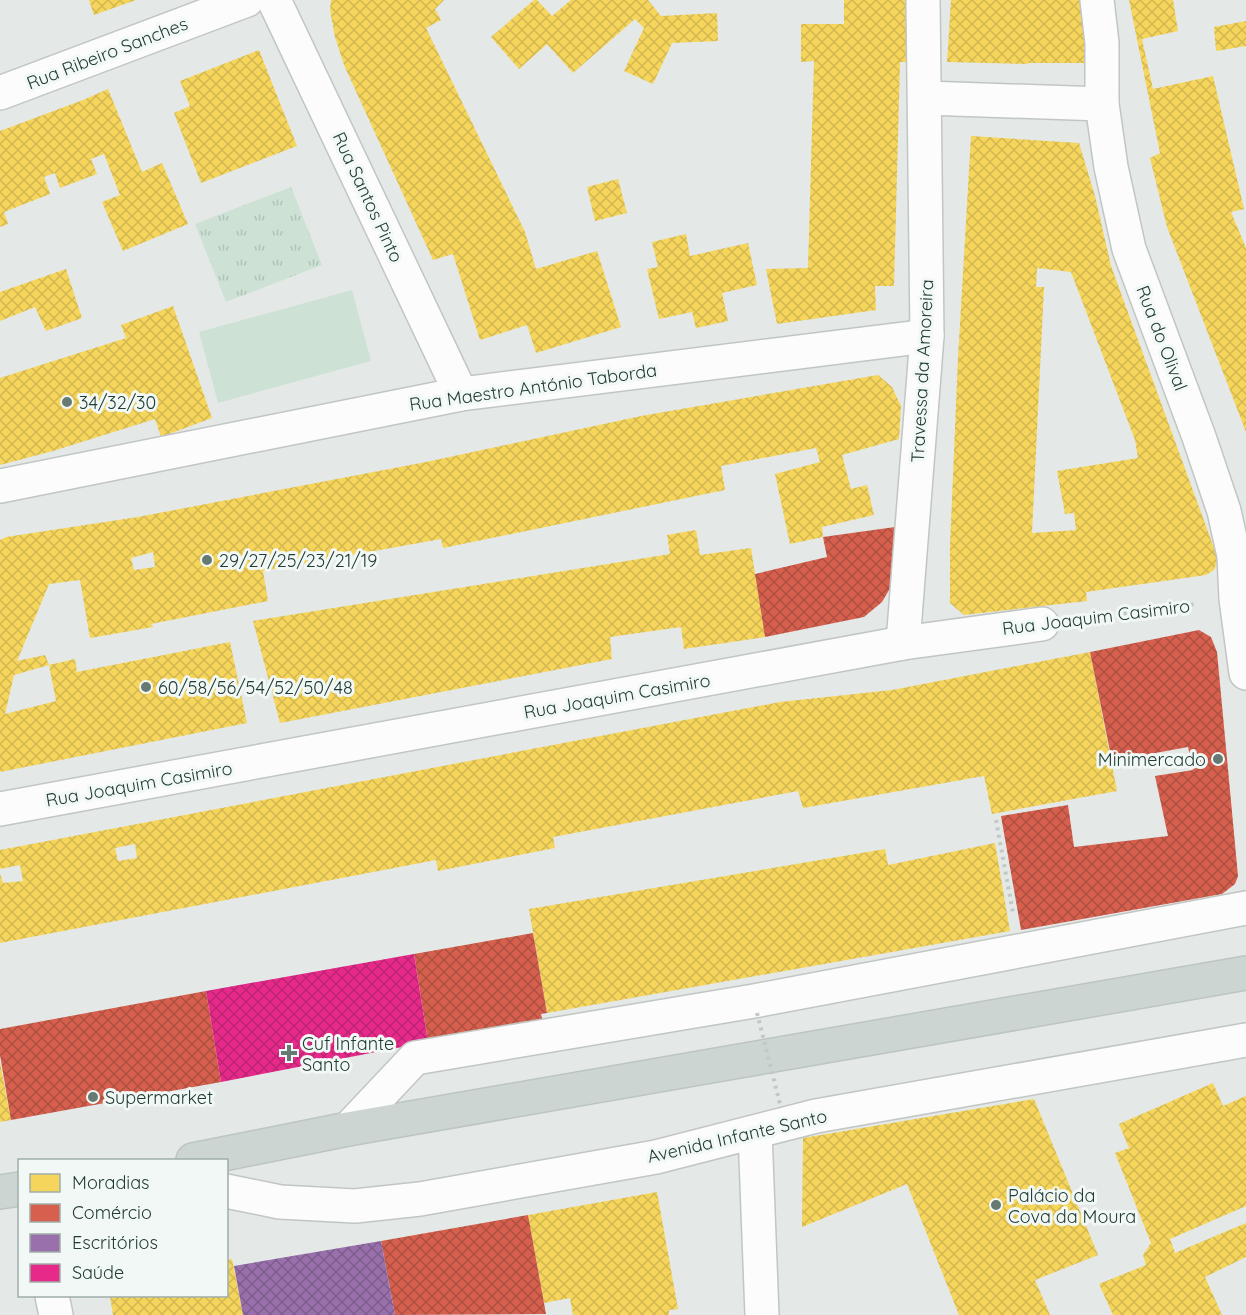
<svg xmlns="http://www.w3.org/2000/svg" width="1246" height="1315" font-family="Quicksand,sans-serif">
<defs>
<pattern id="grass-tufts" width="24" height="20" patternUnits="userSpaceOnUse" patternTransform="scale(1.5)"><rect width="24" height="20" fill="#cde2d4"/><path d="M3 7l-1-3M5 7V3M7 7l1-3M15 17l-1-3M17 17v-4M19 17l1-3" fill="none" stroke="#b0c3b7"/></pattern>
<pattern id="homes-cross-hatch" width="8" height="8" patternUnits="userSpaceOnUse" patternTransform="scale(1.5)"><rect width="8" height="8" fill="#f6d55c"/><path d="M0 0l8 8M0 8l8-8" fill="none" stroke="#d3b851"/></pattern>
<pattern id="shops-cross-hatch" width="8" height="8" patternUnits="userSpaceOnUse" patternTransform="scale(1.5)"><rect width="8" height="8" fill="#d6604d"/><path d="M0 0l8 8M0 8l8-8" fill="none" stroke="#ad5041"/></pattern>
<pattern id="offices-cross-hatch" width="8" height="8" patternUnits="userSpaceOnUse" patternTransform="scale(1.5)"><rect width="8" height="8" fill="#9970ab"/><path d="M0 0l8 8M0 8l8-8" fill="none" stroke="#7c5d8c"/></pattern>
<pattern id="health-cross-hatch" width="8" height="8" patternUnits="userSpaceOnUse" patternTransform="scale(1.5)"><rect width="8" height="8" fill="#e7298a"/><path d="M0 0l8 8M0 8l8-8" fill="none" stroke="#bb2472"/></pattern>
</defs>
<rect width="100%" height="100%" fill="#e4e9e7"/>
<!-- grass -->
<path fill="url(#grass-tufts)" d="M291,187L322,265L226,302L195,224Z"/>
<!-- park -->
<path fill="#cde2d4" d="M352,290L371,361L218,403L199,332Z"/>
<!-- homes -->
<g fill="url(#homes-cross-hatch)" fill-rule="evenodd">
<path d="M89,0H136L94,15Z"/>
<path d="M331,0H444L435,9L441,20L426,28L525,232L536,269L597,251L621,327L536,353L527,325L480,340L453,254L433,260L344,65L335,37L330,10Z"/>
<path d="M534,0H537L552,16L571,0H648L661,16L717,13L718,41L672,43L653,84L624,71L644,28L635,19L573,73L547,44L519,69L491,37Z"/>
<path d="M844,0H914V62H900L894,286H875L876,310L777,324L766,269L808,268L814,61L801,62V24H844Z"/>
<path d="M951,0H1085L1093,63H1028L1027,64L947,62Z"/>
<path d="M1129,0H1173L1178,31L1142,39L1153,89L1213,76L1244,209L1231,212L1246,248V432L1167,227L1150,158L1160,153Z"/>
<path d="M1246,21V46L1216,51L1214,27Z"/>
<path d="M259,50L297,146L201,183L174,113L190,106L180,81Z"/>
<path d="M108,89L142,172L162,163L188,224L123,251L102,202L120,195L104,154L91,159L97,174L60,188L55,173L44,177L50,194L4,212L8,224L0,227V131L83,100Z"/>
<path d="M971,136L1079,143L1095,196L1111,266L1218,559L1214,570L1206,575L1086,592L1087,601L964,615L950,603V546L958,358ZM1037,268L1071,272L1135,440L1138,458L1057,471L1065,514L1074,513L1076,530L1032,533L1044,287H1036Z"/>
<path d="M618,179L627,213L595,221L587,187Z"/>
<path d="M686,234L690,256L748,243L757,285L722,293L728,321L696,328L692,312L659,319L647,269L658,267L652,242Z"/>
<path d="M66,269L82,318L46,331L35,307L0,321V292Z"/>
<path d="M173,306L212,418L161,437L155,419L53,451L0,465V378L126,338L121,325Z"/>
<path d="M878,375L892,387L901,406L899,439L842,455L851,489L867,485L874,515L822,527L823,537L790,544L775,474L820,462L816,448L721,466L725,490L443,548L441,539L263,571L268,601L151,624L153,627L90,638L80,580L49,584L17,661L45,655L49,665L14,675L5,714L56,701L49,665L75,659L77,672L230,642L247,723L0,772V540L6,537L138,517L426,462L641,416ZM153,552L155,567L134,570L131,558Z"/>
<path d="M696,530L700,555L751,548L765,637L684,649L681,627L610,637L612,659L280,723L253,621L670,554L667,535Z"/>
<path d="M1090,652L1117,791L992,814L984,776L803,808L798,791L553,837L555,848L438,871L436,860L0,943V874L3,883L23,881L20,865L0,869V850L780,702L892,690ZM135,844L137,858L118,861L115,848Z"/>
<path d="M995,843L1010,931L547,1013L529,909L885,849L888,865Z"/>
<path d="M0,1062L11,1120L0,1122Z"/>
<path d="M1213,1083L1223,1106L1246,1096V1206L1170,1239L1175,1253L1246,1223V1257L1205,1277L1222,1315H1113L1099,1284L1146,1265L1143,1255L1151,1243L1115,1153L1129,1148L1119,1124Z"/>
<path d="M1034,1099L1098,1255L1035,1280L1050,1315H959L907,1184L802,1227L803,1138Z"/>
<path d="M657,1192L678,1309L669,1310V1315H573L570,1298L544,1303L528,1215Z"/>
<path d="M232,1259L243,1315H113L110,1296H226V1260Z"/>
</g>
<!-- shops -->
<g fill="url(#shops-cross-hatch)">
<path d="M895,527L892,585L882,602L864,617L765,637L755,574L827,557L823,537Z"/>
<path d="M1199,630L1211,637L1217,652L1238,876L1235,884L1222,894L1021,930L1001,816L1068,805L1074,847L1168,836L1155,776L1193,770L1188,747L1112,761L1090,652Z"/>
<path d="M533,933L547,1013L541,1014L543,1022L428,1042L414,954Z"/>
<path d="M206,991L221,1082L11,1120L0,1055V1029Z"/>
<path d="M528,1215L546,1314L395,1315L381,1241Z"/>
</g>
<!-- offices -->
<path fill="url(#offices-cross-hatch)" d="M381,1241L395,1315H243L234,1266Z"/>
<!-- health -->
<path fill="url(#health-cross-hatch)" d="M414,954L428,1042L221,1082L206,991Z"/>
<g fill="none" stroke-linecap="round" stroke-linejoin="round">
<defs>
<g id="minor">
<path d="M274,0L461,394"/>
<path d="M1097,0L1102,43V104L1111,167L1129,249L1199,437L1224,511L1234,556L1236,599L1246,673"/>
<path d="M0,93L247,0"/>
<path d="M926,98L1102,104"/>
<path d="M0,486L461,394L927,336"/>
<path d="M903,643L927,336L923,0"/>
<path d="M0,809L903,643L1042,624"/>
<path d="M348,1129L415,1058L754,1001L1246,908"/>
<path d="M755,1132L762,1315"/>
<path d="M226,1191L280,1202L355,1206L420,1199L656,1157L816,1116L1246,1040"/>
<path d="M52,1296L56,1315"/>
</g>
<g id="primary">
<path d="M193,1160L348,1129L1246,973"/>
<path d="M0,1192L20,1189"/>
</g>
</defs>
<!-- minor casing -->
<use href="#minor" stroke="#c1c6c4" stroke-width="36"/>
<!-- primary casing -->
<use href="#primary" stroke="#bdc5c2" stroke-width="36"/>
<!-- path -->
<g stroke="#c1c9c5" stroke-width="4" stroke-dasharray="3 4.5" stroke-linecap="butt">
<path d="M1079,619L1196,604"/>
<path d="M996,820L1013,913"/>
</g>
<!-- minor -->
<use href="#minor" stroke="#fbfcfb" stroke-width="33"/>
<!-- primary -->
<use href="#primary" stroke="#cdd5d3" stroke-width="33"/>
<!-- path-bridge -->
<path stroke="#c1c9c5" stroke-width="4" stroke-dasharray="3 4.5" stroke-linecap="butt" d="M757,1013L781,1108"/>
</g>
<!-- markers -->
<g fill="#667973" stroke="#f2f8f5" stroke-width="2">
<circle cx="67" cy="402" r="6"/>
<circle cx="207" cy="560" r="6"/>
<circle cx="146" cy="687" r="6"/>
<circle cx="1218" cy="759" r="6"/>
<path d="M286 1044h6v6h6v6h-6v6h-6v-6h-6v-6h6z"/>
<circle cx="93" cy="1097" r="6"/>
<circle cx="996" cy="1205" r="6"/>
</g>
<g text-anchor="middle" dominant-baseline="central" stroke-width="6" stroke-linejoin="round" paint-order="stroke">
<!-- street labels -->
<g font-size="18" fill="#223c35" stroke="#f2f8f5">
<text transform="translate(107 53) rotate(-21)">Rua Ribeiro Sanches</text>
<text transform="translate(368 197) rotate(65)">Rua Santos Pinto</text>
<text transform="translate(1162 338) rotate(69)">Rua do Olival</text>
<text transform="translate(922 371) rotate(-87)">Travessa da Amoreira</text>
<text transform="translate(533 387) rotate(-8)">Rua Maestro António Taborda</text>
<text transform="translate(1096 617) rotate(-7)">Rua Joaquim Casimiro</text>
<text transform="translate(617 696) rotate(-10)">Rua Joaquim Casimiro</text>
<text transform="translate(139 784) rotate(-10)">Rua Joaquim Casimiro</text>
<text transform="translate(737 1136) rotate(-13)">Avenida Infante Santo</text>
</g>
<!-- poi labels -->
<g font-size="18" fill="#223c35" stroke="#f2f8f5" text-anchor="start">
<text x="79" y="402">34/32/30</text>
<text x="219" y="560">29/27/25/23/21/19</text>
<text x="158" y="687">60/58/56/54/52/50/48</text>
<text x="1206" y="759" text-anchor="end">Minimercado</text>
<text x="302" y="1043">Cuf Infante<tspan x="302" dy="21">Santo</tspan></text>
<text x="105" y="1097">Supermarket</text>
<text x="1008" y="1195">Palácio da<tspan x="1008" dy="21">Cova da Moura</tspan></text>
</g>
</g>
<!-- legend -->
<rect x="18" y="1159" width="210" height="138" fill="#f2f8f5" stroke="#9fada8" stroke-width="1.5"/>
<rect x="30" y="1174" width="30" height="18" fill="#f6d55c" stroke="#9fada8" stroke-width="1.5"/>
<text x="72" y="1189" font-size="18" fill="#223c35">Moradias</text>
<rect x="30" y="1204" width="30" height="18" fill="#d6604d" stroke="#9fada8" stroke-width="1.5"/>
<text x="72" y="1219" font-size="18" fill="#223c35">Comércio</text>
<rect x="30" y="1234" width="30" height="18" fill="#9970ab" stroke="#9fada8" stroke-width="1.5"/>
<text x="72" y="1249" font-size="18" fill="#223c35">Escritórios</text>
<rect x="30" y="1264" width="30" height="18" fill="#e7298a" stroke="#9fada8" stroke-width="1.5"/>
<text x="72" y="1279" font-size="18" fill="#223c35">Saúde</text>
</svg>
